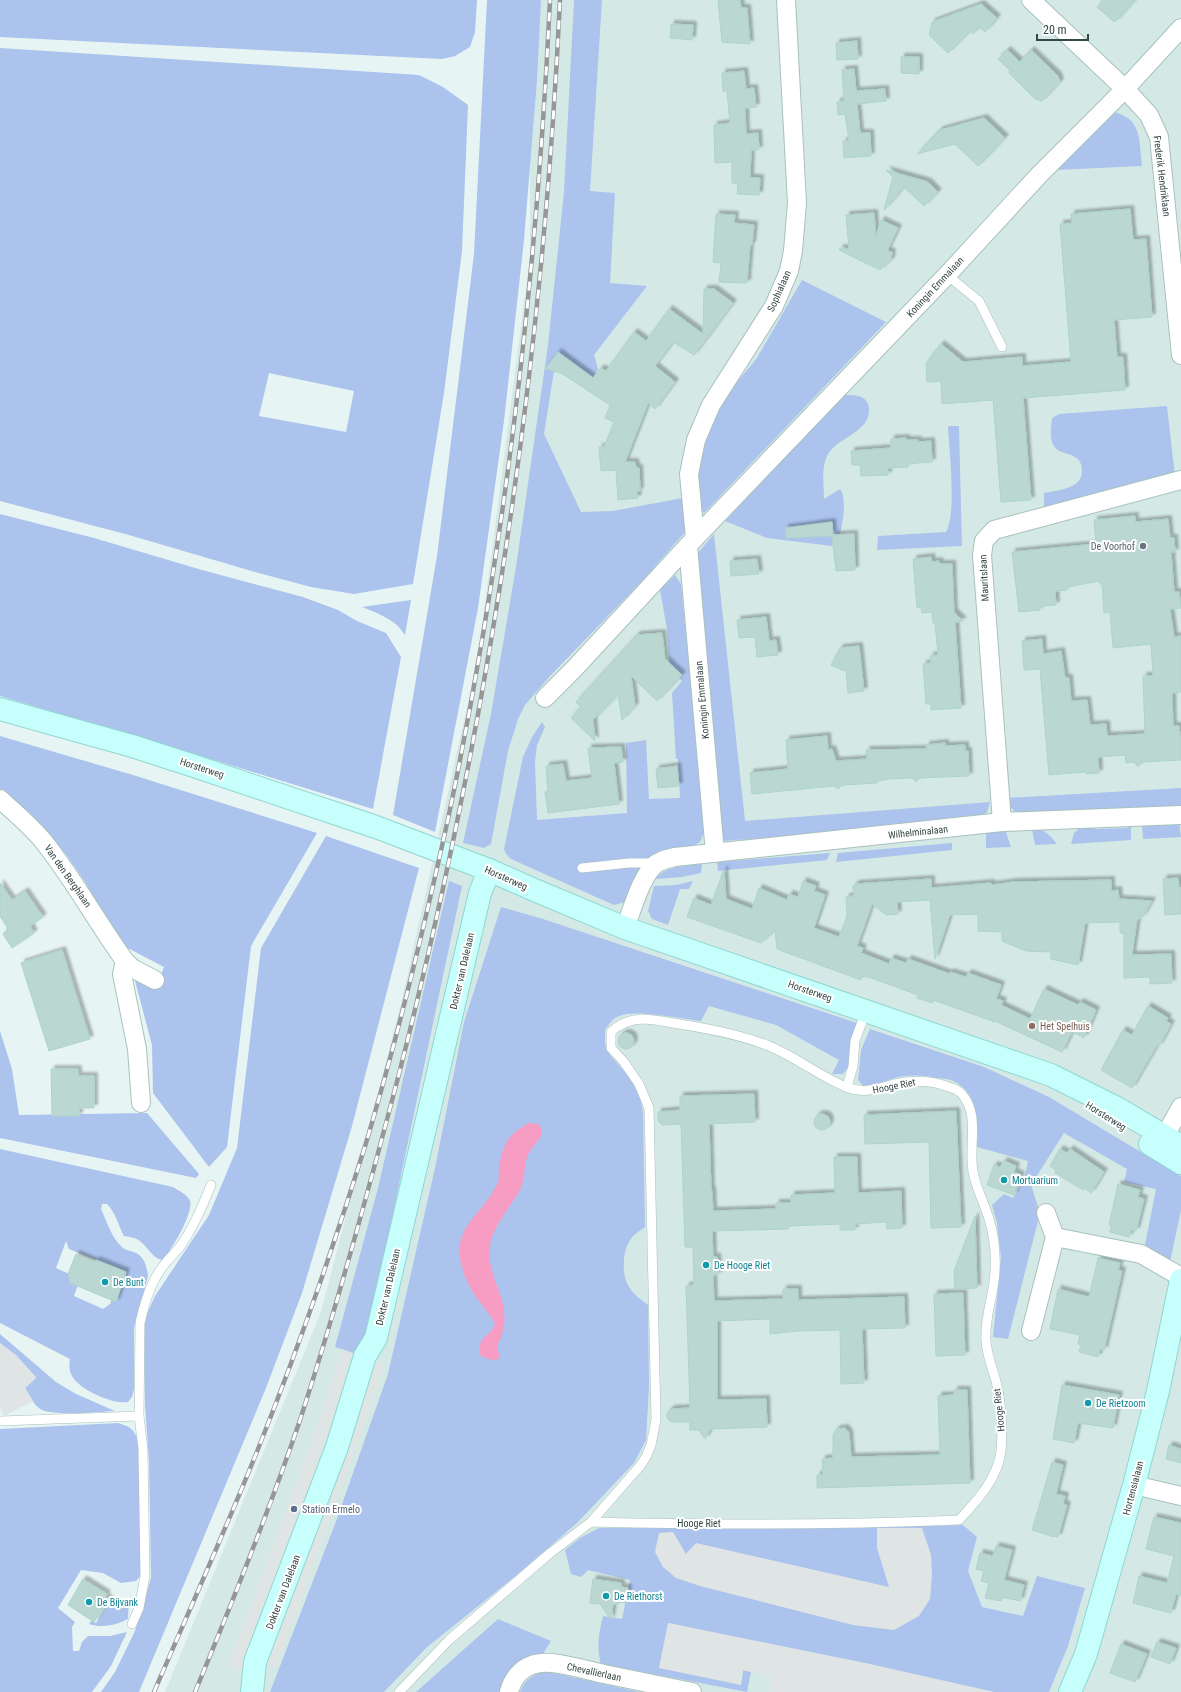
<svg xmlns="http://www.w3.org/2000/svg" width="1181" height="1692" font-family="'Roboto Condensed',sans-serif">
<defs>
<filter id="shadow"><feDropShadow dx="3.5" dy="-3.5" stdDeviation="1" flood-color="#0004"/></filter>
</defs>
<rect width="100%" height="100%" fill="#e6f5f3"/>
<!-- residential -->
<path fill="#d4e9e6" d="M530,0H1181V1692H165L321,1312L401,1004L478,657L530,257Z"/>
<!-- green -->
<g fill="#abc3ed" fill-rule="evenodd">
<path d="M0,0H477L475,32L470,47L455,56L442,59L0,37Z"/>
<path d="M487,0H541L537,80L524,240L504,421L478,608L435,832L393,815L437,556L474,254Z"/>
<path d="M574,0H602L590,191L615,193L610,283L647,286L594,355L598,369L593,377L557,352L544,434L581,512L613,511L683,498L686,531L642,581L551,675L525,705L518,719L508,751L491,844L484,848L463,843L491,714L516,567L548,345L564,192Z"/>
<path d="M0,48L419,75L443,87L468,105L462,251L444,393L413,584L354,594L311,587L255,572L129,535L0,501ZM269,373L354,391L346,432L259,416Z"/>
<path d="M1113,112C1143,118 1139,142 1142,166L1056,170Z"/>
<path d="M802,280L886,322L704,513L699,507L697,477L703,442L717,411L737,382L757,358Z"/>
<path d="M844,395C852,395 864,394 868,404C876,431 836,437 827,456C821,468 824,486 824,499L840,489C847,497 843,526 839,536C838,540 834,543 832,546L767,538L725,521Z"/>
<path d="M1167,406L1175,476L1044,509V493C1058,490 1083,489 1082,470C1082,465 1080,460 1075,457C1068,452 1059,454 1054,446C1049,439 1051,427 1052,418L1059,414Z"/>
<path d="M948,426H959L962,546L877,550L878,536L946,532C957,513 949,450 948,426Z"/>
<path d="M0,514L94,538L202,570L303,597L338,610L357,621L386,633L401,657L373,809L214,760L0,696Z"/>
<path d="M714,534L745,821L990,802L987,812L974,822L937,824L724,841L721,830L696,555Z"/>
<path d="M675,575L681,584L705,830L700,842L693,846L683,847L649,862L638,871L629,901L614,905L511,859L506,854L504,849L523,757L532,737L542,722L545,727L537,745L535,762L537,820L627,813L626,743L646,740L649,799L680,798L678,759H676L672,693L682,681L670,670L667,629L660,590Z"/>
<path d="M411,600L405,635C395,619 379,614 362,607Z"/>
<path d="M0,736L133,775L317,833L251,946L227,1147L209,1167L153,1093L152,1045L134,977L156,987L164,967L122,945L85,882L68,857L51,836L28,812L0,790Z"/>
<path d="M1181,788V808L1016,813L1005,801V798Z"/>
<path d="M1179,822L1181,837L1143,839L1142,823Z"/>
<path d="M1131,824V840L1071,844L1074,833L1081,827L1091,826L1096,829L1127,828Z"/>
<path d="M1032,829C1044,828 1050,835 1057,844L1035,845Z"/>
<path d="M1003,831L1006,832L1011,847L986,848V832Z"/>
<path d="M326,836L419,868L352,1126L302,1293L266,1388L139,1692H101L115,1672L135,1631L151,1578L149,1461L145,1406L144,1333L146,1316L155,1296L209,1215L237,1148L261,948Z"/>
<path d="M952,843V850L836,862L838,853Z"/>
<path d="M830,853L827,860L718,871L717,862Z"/>
<path d="M702,864L701,873L682,877L655,879C668,865 684,866 702,864Z"/>
<path d="M449,881L462,886L366,1341L356,1354L335,1347L378,1188Z"/>
<path d="M693,881L689,889H680L668,925L652,919L648,911L654,886L676,885Z"/>
<path d="M501,907L543,919L857,1023L851,1043L849,1066L843,1074H832L839,1060L776,1025L709,1006L701,1021C682,1019 630,1007 615,1018C611,1021 608,1026 605,1030V1044L610,1055L631,1079L640,1097L643,1113L645,1227C640,1231 634,1234 631,1239C626,1246 625,1251 624,1259C622,1283 630,1292 648,1305L649,1386L646,1440L634,1463L577,1523L518,1574L426,1648L384,1692H270L335,1524L388,1374L435,1168L464,1022Z"/>
<path d="M870,1029L984,1067L1049,1097L1181,1176V1210L1170,1262L1144,1250L1156,1189L1124,1182L1127,1169L1064,1133L1031,1185L1040,1213L1008,1339L993,1337L1001,1258L997,1223L992,1205L1004,1194L1013,1198L1024,1180L1028,1161L977,1147C978,1123 979,1091 951,1080C947,1079 941,1078 936,1078C924,1075 912,1075 899,1077C886,1080 878,1085 863,1086L858,1080L861,1050Z"/>
<path d="M0,1031L12,1069L19,1115L147,1113L199,1174L196,1178L0,1138Z"/>
<path d="M0,1149L173,1187C179,1191 187,1194 190,1201C194,1212 171,1252 162,1260C152,1258 148,1247 140,1241C136,1238 130,1237 124,1236C118,1225 116,1213 107,1204H102L101,1209C107,1222 112,1239 123,1248C127,1251 133,1251 138,1254C145,1259 147,1268 148,1276L134,1328V1389L132,1397L128,1402C113,1405 77,1389 71,1374C69,1370 69,1364 70,1359L0,1323ZM66,1241L69,1249L123,1271L110,1304L103,1309L74,1296L80,1279L56,1268Z"/>
<path d="M0,1334L56,1382L76,1394L115,1411C100,1412 54,1416 42,1410C34,1406 29,1395 25,1388L36,1378L0,1343Z"/>
<path d="M118,1423C129,1426 134,1429 138,1440L141,1575L136,1581L121,1583L103,1573L81,1570L58,1608L75,1622L72,1627L73,1651H79L82,1642L88,1636H110L127,1632L111,1666L92,1692H0V1429Z"/>
<path d="M963,1525L977,1537L968,1571L982,1607L1023,1616L1037,1576L1085,1588L1068,1646L1049,1692H994L668,1623L741,1684L743,1670L751,1672L747,1692L601,1664C596,1647 599,1633 603,1616L622,1619L630,1580L588,1570L581,1577L571,1574L565,1550L580,1538L599,1528L926,1526Z"/>
<path d="M112,1597L129,1599L128,1619C115,1626 102,1628 89,1624L91,1621L96,1623Z"/>
<path d="M498,1619L551,1641L543,1654L515,1664L503,1680L500,1692H416Z"/>
<path d="M542,1672L554,1673L639,1692H520C524,1681 531,1676 542,1672Z"/>
</g>
<!-- parking -->
<g fill="#dfe5e4">
<path d="M425,1175L390,1340L385,1339Z"/>
<path d="M0,1343L16,1355L36,1377L25,1388L33,1401L4,1416L0,1408Z"/>
<path d="M341,1349L353,1353L331,1422L301,1511L244,1660L243,1672L228,1667L320,1419Z"/>
<path d="M373,1361L384,1364L367,1417L276,1668L265,1664Z"/>
<path d="M877,1528H922L931,1555L932,1575L930,1599L919,1616L894,1630L853,1625L700,1586L676,1578L663,1567L655,1552L659,1533L673,1532L686,1554L696,1543L889,1587L877,1548Z"/>
<path d="M668,1623L870,1664L994,1692H769L772,1677L743,1670L741,1685L659,1668Z"/>
</g>
<!-- water -->
<path fill="#f79cc2" d="M528,1123L538,1124C550,1135 530,1146 527,1157C524,1168 525,1179 520,1190C512,1204 501,1217 494,1232C475,1274 522,1301 497,1346L500,1358C492,1362 487,1359 480,1355C479,1333 487,1340 495,1325C492,1316 487,1312 482,1305C474,1295 465,1280 462,1267C451,1225 482,1217 497,1184C500,1179 498,1172 499,1166C504,1141 507,1137 528,1123Z"/>
<!-- building -->
<g fill="#bad8d1" stroke="#add3cb" filter="url(#shadow)">
<path d="M718,0H740L741,8H747L750,44L722,42Z"/>
<path d="M1103,0H1135L1115,22L1114,20L1113,21L1097,7Z"/>
<path d="M981,4L997,18L985,32L979,27L973,34L970,31L948,53L929,35L932,22Z"/>
<path d="M671,24L693,25L692,40L670,38Z"/>
<path d="M857,41L858,59L837,60L836,43Z"/>
<path d="M1007,50L1020,62L1031,50L1058,76L1060,82L1042,101L1035,99L1009,73L1010,71L998,59Z"/>
<path d="M901,57H919V74L901,73Z"/>
<path d="M854,69L856,91L885,89L886,101L857,104L860,133H870L871,156L844,158L843,141H849L845,114L838,115L837,102L844,101L842,70Z"/>
<path d="M744,71L746,89L754,88L756,107L745,108L746,134L758,133L759,150H751L750,178H760L759,195L737,194L738,184L732,183V162L715,163L714,125L730,123L727,91H723L722,73Z"/>
<path d="M984,118L1005,138L978,166L955,144L917,154L940,130Z"/>
<path d="M886,170L928,182L938,192L924,206L904,187L884,210L893,177Z"/>
<path d="M1130,209L1133,240L1146,239L1152,317L1114,320L1117,357H1123L1125,390L1023,398L1031,500L1001,502L993,400L942,404L941,381L927,382L926,363L941,344L963,362L1022,357V366L1071,362L1060,224L1072,223L1071,214Z"/>
<path d="M874,213L876,237L881,220L898,228L887,251L892,252L891,260L880,270L839,250L840,248L849,249L846,215Z"/>
<path d="M716,214L735,215L734,223L754,225L752,245H750L747,283L719,282L721,263L713,262Z"/>
<path d="M704,289H714L733,303L694,355L673,342L655,366L675,382L655,409L648,403L625,462H635L636,468H639L640,491H637L638,498L618,500L616,470L601,471L599,447H604L614,422L605,418L610,405L561,373L545,369L558,352L593,378L601,368L606,371L634,332L646,341L669,309L703,334Z"/>
<path d="M906,438V440H918V442L931,441L932,462L907,464L908,467L888,468V475L861,476L860,465H852L851,451L891,448V439Z"/>
<path d="M1135,516V522L1168,519L1170,538H1174L1175,552H1171L1174,592H1179L1181,608L1170,609L1174,637L1181,636V692L1172,693L1173,726H1179L1180,736H1181V760L1141,762L1138,767L1134,762L1126,763L1125,755L1098,757L1099,773L1086,774V772L1049,775L1040,669L1024,670L1022,641L1042,639L1043,654L1061,651L1065,678H1069L1071,701L1087,700L1090,725L1106,724L1107,736L1145,734L1143,676H1153L1151,644L1113,648L1110,612L1104,613L1102,584H1100V581L1067,587V590L1055,591L1056,605L1040,606V610L1019,612L1012,552L1096,544L1094,520Z"/>
<path d="M832,522L833,535L854,534L855,570L836,571L832,536L786,538L785,528Z"/>
<path d="M931,557L932,562L939,561L940,564H952L954,612L963,621L955,622L961,708L931,710V704H926L923,664L931,663L930,656L938,655L935,623H933L932,612L922,613L921,607L917,608L913,559Z"/>
<path d="M757,559L759,574L731,576L730,561Z"/>
<path d="M766,617L769,641L776,640L778,655L757,657L755,637L739,638L737,620Z"/>
<path d="M662,633L665,659L682,675L657,701L631,676L635,706L622,720L618,694L593,720L595,741L571,718L581,707L576,702L637,635Z"/>
<path d="M859,646L864,691L848,693L846,670H842L831,665L840,648Z"/>
<path d="M827,736L828,750L832,749L836,761L867,759L866,750L927,749L926,745L945,743V746L965,745V751H968L969,776L919,778L916,782L912,778L889,779L877,781V783L842,785L838,789L834,786L752,794L750,773L788,769L786,740Z"/>
<path d="M621,747L623,762L614,763L619,804L548,813L545,792L548,791L546,766L563,764L566,781L592,778L588,748Z"/>
<path d="M677,766L679,786L658,788L656,769Z"/>
<path d="M724,869L726,899L752,909L759,888L787,900L789,894L798,897L803,881L816,886L814,891L825,895L814,928L839,937L847,916L846,897L854,896L853,886H855V884L931,879V888L991,883L992,885L1013,882L1111,880V891L1118,890L1119,899L1152,901L1143,916L1137,920L1132,955L1171,954L1172,983L1150,984V977L1124,978V933H1120V922L1085,923L1078,965L1051,959V952L1026,951L1002,941V932L978,931V914L950,915L935,959L930,900L897,902L898,914L886,915L872,904L857,946L863,948L861,953L889,964L891,958L906,963L908,959L950,974V972L966,977L968,973L1001,985L996,999L1003,1001L1001,1005L1030,1019L1044,989L1078,1005L1080,1002L1096,1010L1084,1038L1072,1032L1062,1052L995,1021V1022L933,1000L932,1003L917,998L918,995L863,975L861,980L777,949L775,930L761,943L687,917L694,898L711,905Z"/>
<path d="M1178,878L1179,887L1181,888V914L1165,915L1163,879Z"/>
<path d="M0,883L12,900L25,891L43,917L30,926L34,933L12,948L3,934L8,929L0,916Z"/>
<path d="M62,950L90,1039L49,1051L21,963Z"/>
<path d="M1148,1006L1168,1018L1166,1021L1171,1024L1159,1046L1157,1045L1132,1088L1101,1070L1123,1030L1132,1035Z"/>
<circle cx="626" cy="1041" r="8"/>
<path d="M51,1069H78V1076H94V1108H79V1116H52Z"/>
<path d="M754,1094L755,1122L709,1124L711,1190H712L713,1211L776,1209V1203H791V1195L835,1193L834,1157H857L858,1193L901,1191L902,1228L887,1229L886,1222L855,1224V1230H840V1224L788,1226V1229L712,1231L713,1257H717L718,1275H713L714,1301L783,1299V1289H798V1300L904,1297L905,1328L862,1329L864,1383L841,1384L840,1330L798,1331L770,1334V1319L717,1321V1400L766,1399L767,1427L710,1429L705,1439L699,1430H690V1422H671L667,1418V1413L671,1409L690,1408L686,1286L694,1285L693,1247H685L681,1124L662,1125L658,1121V1112L680,1110V1096Z"/>
<path d="M956,1111L961,1227L931,1228L929,1142L865,1144L864,1115Z"/>
<circle cx="822" cy="1122" r="8"/>
<path d="M1060,1149L1067,1153L1070,1149L1104,1172L1091,1193L1084,1188L1083,1190L1055,1173L1056,1170L1050,1166Z"/>
<path d="M1004,1161L1016,1166L1014,1172L1021,1175L1014,1195L987,1185L994,1165L1000,1167Z"/>
<path d="M1118,1184L1140,1190L1138,1197L1144,1199L1136,1231L1131,1230L1129,1237L1110,1232L1111,1225H1109Z"/>
<path d="M975,1216L977,1288L955,1289L954,1271Z"/>
<path d="M76,1254L95,1262L96,1260L126,1272L116,1302L70,1283L68,1274Z"/>
<path d="M1098,1258L1120,1263L1118,1270L1122,1271L1104,1350L1100,1349L1098,1357L1079,1352L1081,1345L1078,1344L1080,1335L1050,1329L1058,1289L1089,1297Z"/>
<path d="M963,1293L965,1355L936,1356L934,1294Z"/>
<path d="M1062,1385L1119,1395L1113,1428L1078,1423L1074,1443L1053,1439Z"/>
<path d="M954,1390H967L970,1483L817,1488V1475H823L822,1459L833,1458V1434L837,1429L845,1428L849,1433L851,1457L940,1455L938,1396L954,1395Z"/>
<path d="M1169,1445L1181,1449V1463L1166,1459Z"/>
<path d="M1052,1462L1063,1465L1056,1494L1065,1496L1063,1504L1067,1505L1058,1537L1054,1536V1537L1032,1530Z"/>
<path d="M1154,1517L1181,1523V1595L1176,1594L1171,1613L1133,1603L1139,1576L1167,1583L1174,1556L1146,1549Z"/>
<path d="M996,1546L1012,1550L1004,1580L1024,1585L1020,1601L1002,1597L1001,1601L985,1598L989,1583L981,1581L984,1571L976,1569L980,1553L993,1556Z"/>
<path d="M83,1579L107,1594L105,1597L109,1599L94,1622L68,1605Z"/>
<path d="M593,1579L621,1583V1587L628,1588L626,1603L618,1602V1605L613,1604L611,1620L600,1604L590,1603Z"/>
<path d="M1157,1642L1176,1648L1170,1664L1151,1657Z"/>
<path d="M1121,1644L1147,1654L1135,1682L1110,1673Z"/>
</g>
<g fill="none" stroke-linecap="round" stroke-linejoin="round">
<defs>
<g id="lane">
<path d="M947,275L979,301L1002,347"/>
<path d="M582,868L629,863H656"/>
<path d="M847,1087L853,1066L855,1041L866,1011"/>
<path d="M0,1421L139,1416"/>
<path d="M132,1624L139,1608L145,1576L143,1449L139,1416L140,1323C144,1305 150,1284 161,1269C166,1261 173,1255 179,1248C193,1229 202,1207 211,1185"/>
<path d="M399,1692L449,1640L549,1554L591,1522L640,1466L646,1457L651,1445L656,1420L649,1108L639,1084L624,1062L611,1048V1032C619,1024 629,1020 641,1019C652,1019 663,1021 673,1023C705,1028 739,1034 769,1046C796,1057 819,1076 846,1087C865,1094 876,1089 894,1084C910,1080 930,1080 946,1086C952,1088 957,1089 961,1093C978,1111 971,1137 972,1160C972,1181 983,1199 989,1219C994,1235 996,1255 995,1272C994,1295 984,1318 986,1341C987,1355 992,1368 996,1381C1001,1401 1003,1430 1001,1451C998,1478 977,1501 959,1520C837,1525 714,1525 591,1522"/>
</g>
<g id="street">
<path d="M1031,0L1125,89L1149,115L1159,137L1181,355"/>
<path d="M695,538L689,474L696,440L711,405L774,306L789,271L793,251L797,203L786,0"/>
<path d="M688,546L715,853"/>
<path d="M545,698L574,669L695,538L947,275L1040,174L1125,89L1181,28"/>
<path d="M0,799C15,813 31,826 44,842C74,880 97,922 125,961L132,968L155,980"/>
<path d="M1002,822L982,555L984,541L994,530L1181,480"/>
<path d="M625,928C632,910 642,873 657,863C663,860 669,858 675,857L1002,822L1181,815"/>
<path d="M125,961L122,974L137,1049L141,1103"/>
<path d="M1158,1148L1181,1107"/>
<path d="M1055,1237L1141,1254L1181,1277"/>
<path d="M1031,1331L1055,1237L1046,1213"/>
<path d="M1134,1485L1181,1496"/>
<path d="M509,1692C512,1680 520,1669 532,1665C551,1658 584,1670 604,1674C633,1680 662,1686 692,1692"/>
</g>
<g id="secondary">
<path d="M0,709L132,746L191,765L376,827L489,870L532,889L625,928L1051,1075L1117,1108L1181,1146"/>
<path d="M1150,1144L1181,1163"/>
<path d="M252,1692L255,1662L337,1447L365,1356L376,1338L480,893L489,870"/>
<path d="M1070,1692L1086,1654L1134,1485L1158,1391L1181,1280"/>
</g>
</defs>
<!-- lane casing -->
<use href="#lane" stroke="#a8c1bd" stroke-width="10"/>
<!-- street casing -->
<use href="#street" stroke="#a8c1bd" stroke-width="20"/>
<!-- secondary casing -->
<use href="#secondary" stroke="#8fd6d0" stroke-width="24"/>
<!-- lane -->
<use href="#lane" stroke="#fff" stroke-width="9"/>
<!-- street -->
<use href="#street" stroke="#fff" stroke-width="18"/>
<!-- secondary -->
<use href="#secondary" stroke="#c6fffb" stroke-width="22"/>
<defs>
<g id="rail">
<path d="M154,1692C189,1611 225,1531 258,1449C298,1349 334,1246 366,1143C398,1036 424,928 448,819C505,549 537,275 550,0"/>
<path d="M195,1692C232,1603 268,1514 299,1423C337,1307 369,1189 400,1070C490,717 543,363 560,0"/>
</g>
</defs>
<!-- rail casing -->
<use href="#rail" stroke="#969696" stroke-width="4.5"/>
<!-- rail -->
<use href="#rail" stroke="#fff" stroke-width="3" stroke-dasharray="9" stroke-linecap="butt"/>
</g>
<!-- markers -->
<circle fill="#6b7280" stroke="#fff" stroke-width="1.5" cx="1143" cy="546" r="4"/>
<circle fill="#8d6e63" stroke="#fff" stroke-width="1.5" cx="1032" cy="1026" r="4"/>
<g fill="#0f9aa8" stroke="#fff" stroke-width="1.5">
<circle cx="1004" cy="1180" r="4"/>
<circle cx="706" cy="1265" r="4"/>
<circle cx="105" cy="1282" r="4"/>
<circle cx="1088" cy="1403" r="4"/>
<circle cx="606" cy="1596" r="4"/>
<circle cx="89" cy="1602" r="4"/>
</g>
<circle fill="#5c6f8a" stroke="#fff" stroke-width="1.5" cx="294" cy="1509" r="4"/>
<g text-anchor="middle" dominant-baseline="central" stroke-width="4" stroke-linejoin="round" paint-order="stroke">
<!-- street labels -->
<g font-size="10" fill="#344844" stroke="#fff">
<text transform="translate(1162 176) rotate(83)">Frederik Hendriklaan</text>
<text transform="translate(935 287) rotate(-47)">Koningin Emmalaan</text>
<text transform="translate(779 291) rotate(-66)">Sophialaan</text>
<text transform="translate(984 578) rotate(-93)">Mauritslaan</text>
<text transform="translate(702 700) rotate(-95)">Koningin Emmalaan</text>
<text transform="translate(202 768) rotate(18)">Horsterweg</text>
<text transform="translate(918 832) rotate(-6)">Wilhelminalaan</text>
<text transform="translate(68 876) rotate(55)">Van den Berghlaan</text>
<text transform="translate(506 878) rotate(24)">Horsterweg</text>
<text transform="translate(462 971) rotate(-77)">Dokter van Dalelaan</text>
<text transform="translate(810 991) rotate(19)">Horsterweg</text>
<text transform="translate(894 1086) rotate(-11)">Hooge Riet</text>
<text transform="translate(1106 1116) rotate(32)">Horsterweg</text>
<text transform="translate(388 1287) rotate(-77)">Dokter van Dalelaan</text>
<text transform="translate(999 1410) rotate(-96)">Hooge Riet</text>
<text transform="translate(1133 1488) rotate(-75)">Hortensialaan</text>
<text x="699" y="1523">Hooge Riet</text>
<text transform="translate(283 1592) rotate(-69)">Dokter van Dalelaan</text>
<text transform="translate(594 1672) rotate(12)">Chevallierlaan</text>
</g>
<!-- worship labels -->
<g font-size="10" fill="#5b616d" stroke="#fff" text-anchor="end">
<text x="1135" y="546">De Voorhof</text>
</g>
<!-- education labels -->
<g font-size="10" fill="#785e54" stroke="#fff" text-anchor="start">
<text x="1040" y="1026">Het Spelhuis</text>
</g>
<!-- culture labels -->
<g font-size="10" fill="#0d838f" stroke="#fff" text-anchor="start">
<text x="1012" y="1180">Mortuarium</text>
<text x="714" y="1265">De Hooge Riet</text>
<text x="113" y="1282">De Bunt</text>
<text x="1096" y="1403">De Rietzoom</text>
<text x="614" y="1596">De Riethorst</text>
<text x="97" y="1602">De Bijvank</text>
</g>
<!-- service labels -->
<g font-size="10" fill="#4e5e75" stroke="#fff" text-anchor="start">
<text x="302" y="1509">Station Ermelo</text>
</g>
</g>
<!-- scale -->
<path d="M1037 34v6h51v-6" fill="none" stroke="#344844" stroke-width="2"/>
<text x="1043" y="34" font-size="12" fill="#344844" stroke="#ffffff" stroke-width="3" paint-order="stroke">20 m</text>
</svg>
